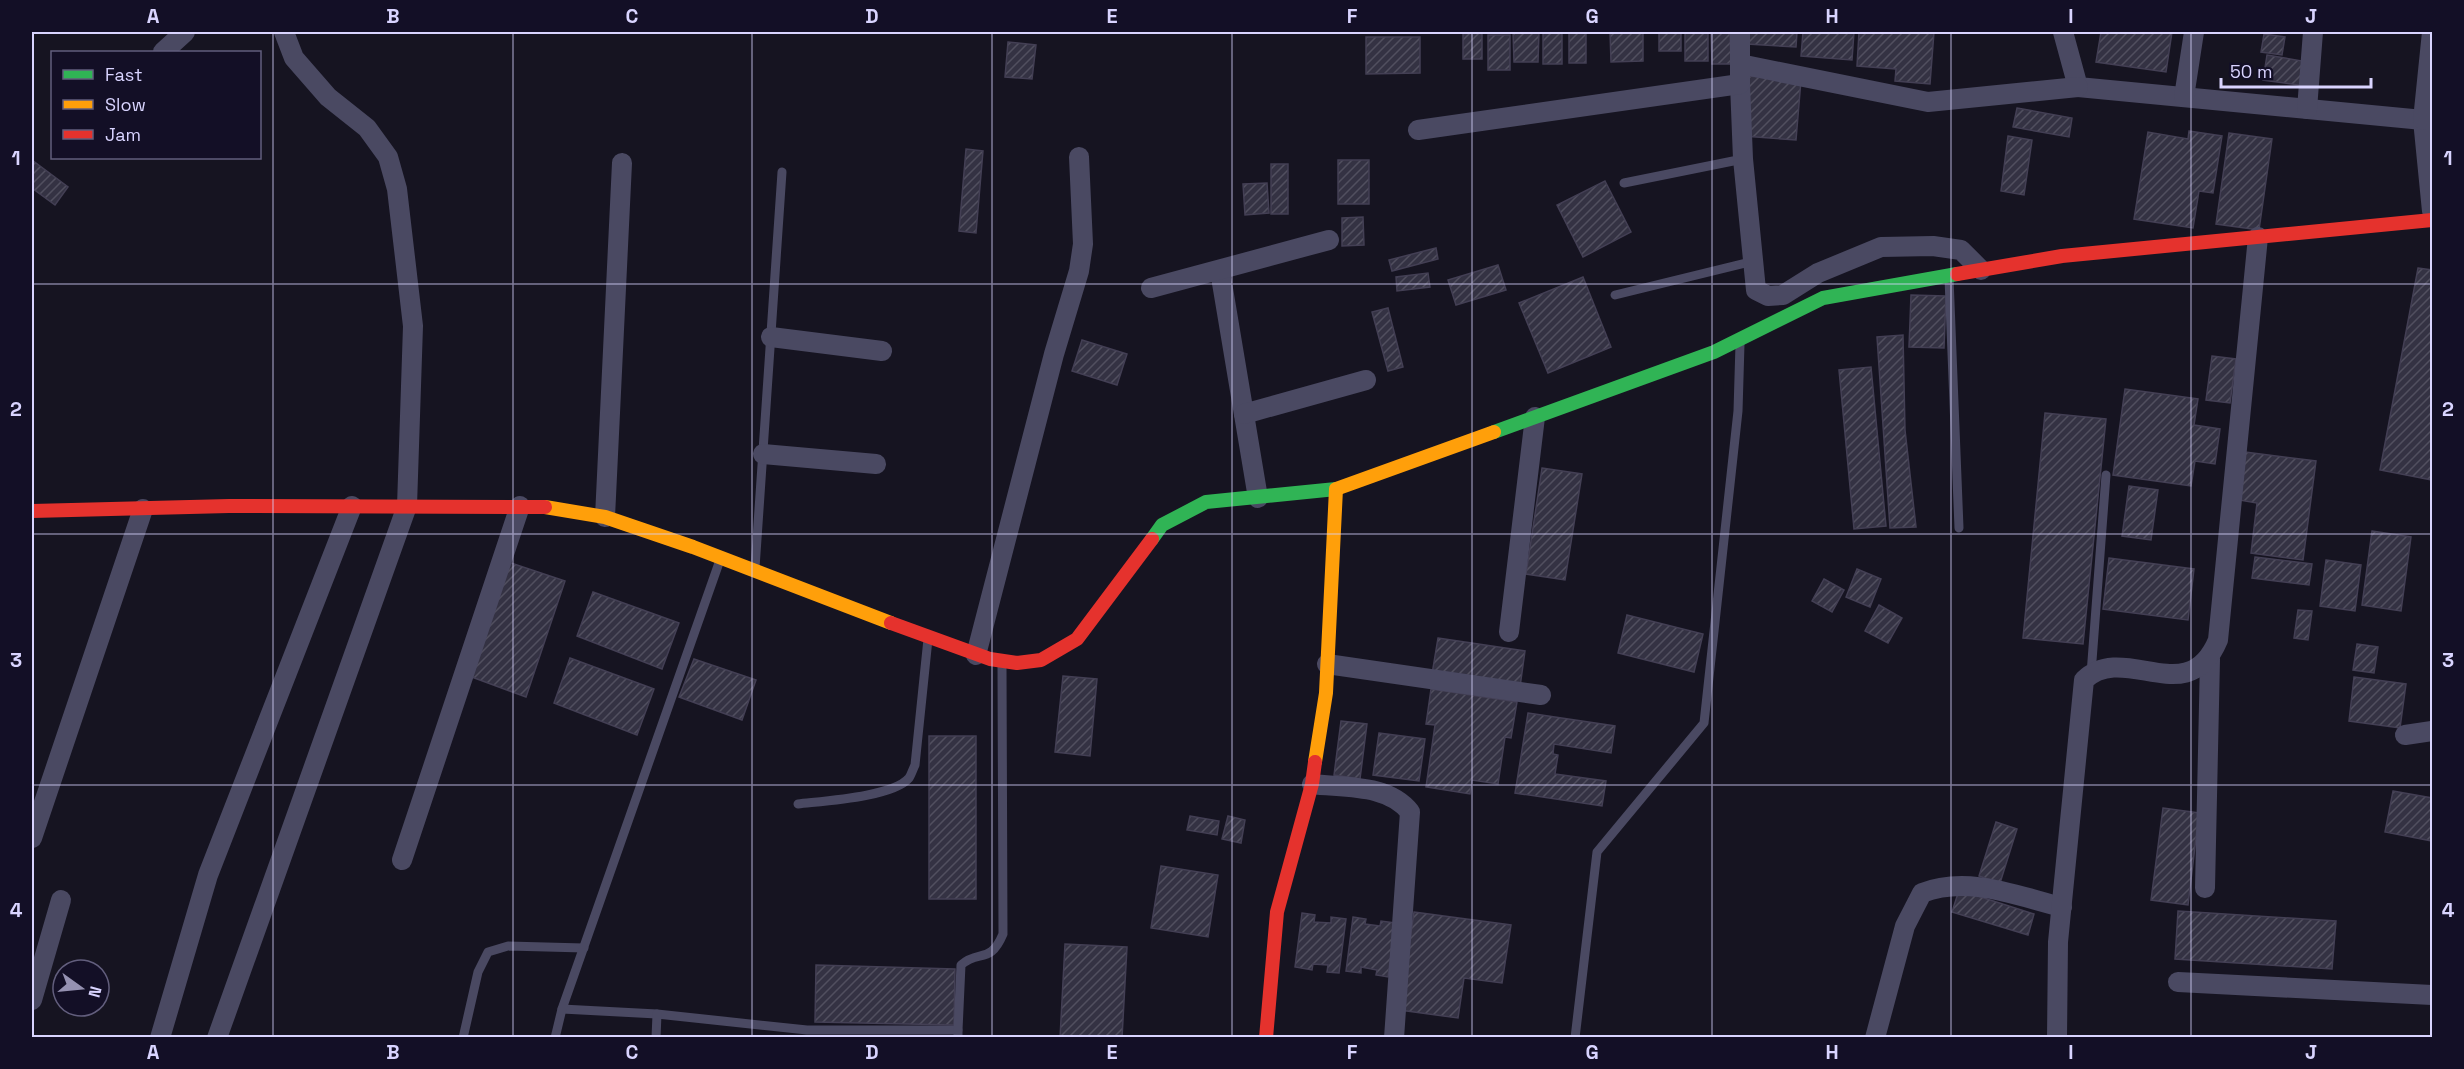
<svg xmlns="http://www.w3.org/2000/svg" width="2464" height="1069" font-family="'Space Grotesk',sans-serif">
<defs>
<pattern id="building-hatch" width="6" height="6" patternUnits="userSpaceOnUse" patternTransform="scale(1.5)"><rect width="6" height="6" fill="#343243"/><path d="M-1 1l2-2M0 6l6-6M5 7l2-2" fill="none" stroke="#514f5f"/></pattern>
</defs>
<rect width="100%" height="100%" fill="#161421"/>
<!-- building -->
<g fill="url(#building-hatch)" stroke="#433f54" stroke-width="1.5">
<rect x="1463" y="32" width="19" height="27"/>
<path d="M1513,32H1539L1538,62H1514Z"/>
<rect x="1543" y="32" width="19" height="32"/>
<path d="M1610,32H1643V61L1611,62Z"/>
<rect x="1659" y="32" width="22" height="19"/>
<rect x="1685" y="32" width="23" height="29"/>
<path d="M1711,32H1730L1731,64H1712Z"/>
<path d="M1748,32H1797L1796,47L1747,44Z"/>
<path d="M1803,32H1854L1852,60L1801,56Z"/>
<path d="M1859,32H1934L1930,84L1895,81L1896,69L1857,66Z"/>
<path d="M2101,32H2172L2166,72L2096,62Z"/>
<rect x="1569" y="33" width="17" height="30"/>
<path d="M2264,34L2285,37L2282,55L2261,52Z"/>
<rect x="1488" y="35" width="22" height="35"/>
<path d="M1366,37H1420V73L1366,74Z"/>
<path d="M1008,42L1036,45L1032,79L1005,77Z"/>
<path d="M2267,55L2308,62L2305,86L2263,80Z"/>
<path d="M1748,76L1801,80L1796,140L1743,136Z"/>
<path d="M2017,108L2072,118L2069,137L2013,127Z"/>
<path d="M2189,131L2222,136L2213,193L2199,191L2193,228L2134,219L2148,132L2188,139Z"/>
<path d="M2229,133L2272,139L2259,230L2216,224Z"/>
<path d="M2008,136L2032,140L2024,195L2001,191Z"/>
<path d="M966,149L983,151L976,233L959,231Z"/>
<path d="M32,160L68,187L55,205L32,188Z"/>
<rect x="1338" y="160" width="31" height="44"/>
<rect x="1271" y="164" width="17" height="50"/>
<path d="M1605,181L1631,232L1583,257L1557,205Z"/>
<path d="M1267,183L1269,213L1245,215L1243,184Z"/>
<path d="M1363,217L1364,245L1342,246V218Z"/>
<path d="M1436,248L1438,259L1392,271L1389,260Z"/>
<path d="M1498,265L1506,290L1456,305L1448,280Z"/>
<path d="M2418,268L2432,270V480L2380,470Z"/>
<path d="M1428,273L1430,287L1397,291L1396,277Z"/>
<path d="M1583,277L1611,347L1548,373L1519,303Z"/>
<path d="M1911,295L1946,296L1944,348L1909,347Z"/>
<path d="M1388,308L1403,367L1388,371L1372,312Z"/>
<path d="M1903,335L1905,430L1916,527L1890,528L1877,337Z"/>
<path d="M1082,340L1127,354L1117,385L1072,371Z"/>
<path d="M2212,356L2236,359L2230,403L2206,400Z"/>
<path d="M1871,367L1886,526L1854,529L1839,370Z"/>
<path d="M2125,389L2198,399L2194,425L2220,429L2215,464L2195,461L2191,486L2113,475Z"/>
<path d="M2045,413L2106,419L2083,644L2023,638Z"/>
<path d="M2245,452L2316,461L2303,560L2251,553L2257,503L2239,500Z"/>
<path d="M1542,468L1582,474L1565,580L1526,574Z"/>
<path d="M2129,486L2158,490L2151,540L2122,536Z"/>
<path d="M2372,531L2411,537L2401,611L2362,605Z"/>
<path d="M2255,557L2312,564L2309,585L2252,578Z"/>
<path d="M2109,558L2194,569L2188,620L2103,609Z"/>
<path d="M2326,560L2361,565L2355,611L2320,606Z"/>
<path d="M508,562L565,581L526,697L469,676Z"/>
<path d="M1857,569L1881,579L1870,607L1846,597Z"/>
<path d="M1824,579L1844,590L1832,612L1812,601Z"/>
<path d="M593,592L679,623L662,669L577,636Z"/>
<path d="M1879,605L1902,618L1888,643L1865,631Z"/>
<path d="M2298,610L2312,611L2308,640L2294,638Z"/>
<path d="M1627,615L1703,634L1694,672L1618,653Z"/>
<path d="M1438,638L1525,651L1520,687L1432,674Z"/>
<path d="M2357,644L2378,647L2374,673L2353,670Z"/>
<path d="M570,658L654,689L637,735L554,703Z"/>
<path d="M694,659L756,680L742,720L679,697Z"/>
<path d="M1063,676L1097,679L1090,756L1055,752Z"/>
<path d="M2354,677L2406,684L2400,728L2349,721Z"/>
<path d="M1431,689L1517,702L1511,738L1505,737L1498,784L1472,780L1470,794L1426,787L1435,725L1426,724Z"/>
<path d="M1528,713L1615,726L1611,753L1554,744L1553,754L1558,755L1555,774L1606,781L1602,806L1515,793Z"/>
<path d="M1341,721L1367,724L1360,779L1334,775Z"/>
<path d="M1379,733L1425,739L1419,781L1373,775Z"/>
<rect x="929" y="736" width="47" height="163"/>
<path d="M2393,791L2432,798V841L2385,832Z"/>
<path d="M2163,808L2199,813L2188,905L2151,900Z"/>
<path d="M1190,816L1219,821L1217,835L1187,830Z"/>
<path d="M1228,816L1245,820L1241,843L1222,839Z"/>
<path d="M1996,822L2017,829L2000,883L1979,876Z"/>
<path d="M1161,866L1218,875L1208,937L1151,928Z"/>
<path d="M1959,890L2034,914L2028,935L1952,912Z"/>
<path d="M2178,911L2336,921L2332,969L2175,959Z"/>
<path d="M1414,912L1511,925L1502,983L1464,978L1458,1018L1400,1010Z"/>
<path d="M1302,913L1315,915L1314,922L1331,923V917L1346,919L1339,973L1327,972L1328,965L1313,964L1312,970L1295,967Z"/>
<path d="M1353,917L1366,919L1365,924L1380,926L1381,921L1395,923L1388,977L1376,975L1377,970L1361,967V973L1346,971Z"/>
<path d="M1065,944L1127,947L1122,1038H1060Z"/>
<path d="M816,965L955,969L954,1025L815,1022Z"/>
</g>
<g fill="none" stroke-linecap="round" stroke-linejoin="round">
<!-- lane -->
<g stroke="#4a4962" stroke-width="9">
<path d="M1624,183L1743,159"/>
<path d="M1949,278L1959,528"/>
<path d="M1615,295L1754,261"/>
<path d="M755,568L782,172"/>
<path d="M2091,674L2106,475"/>
<path d="M798,804C823,801 893,797 909,778C911,775 913,769 915,765L928,639"/>
<path d="M562,1009L657,1014L807,1030H958V1038"/>
<path d="M958,1030L961,965C979,949 990,965 1003,934L1002,664"/>
<path d="M463,1038L478,972L488,952L508,946L584,948"/>
<path d="M555,1038L562,1009L720,560"/>
<path d="M656,1038L657,1014"/>
<path d="M1575,1038L1597,852L1704,723L1738,411L1740,344"/>
</g>
<!-- street -->
<g stroke="#4a4962" stroke-width="20">
<path d="M2063,32L2078,87L2423,120L2432,211"/>
<path d="M163,52L185,32"/>
<path d="M1740,64L1928,102L2078,87"/>
<path d="M1740,84L1743,159L1756,290L1768,296L1783,295L1818,273L1881,247L1933,246L1961,250L1981,270"/>
<path d="M2184,97L2194,32"/>
<path d="M2307,109L2313,32"/>
<path d="M2423,120L2432,32"/>
<path d="M1418,130L1740,84V32"/>
<path d="M1220,271L1258,498"/>
<path d="M1151,288L1329,240"/>
<path d="M771,337L882,351"/>
<path d="M1244,414L1366,380"/>
<path d="M763,454L876,464"/>
<path d="M605,517L622,163"/>
<path d="M1509,632L1535,417"/>
<path d="M976,655L1054,354L1079,271L1083,244L1079,157"/>
<path d="M1327,664L1541,695"/>
<path d="M2405,735L2432,731"/>
<path d="M1312,784C1345,788 1388,784 1410,812L1394,1038"/>
<path d="M32,838L143,509"/>
<path d="M402,860L520,506"/>
<path d="M2205,888L2210,659"/>
<path d="M2178,982L2432,995"/>
<path d="M32,1000L61,900"/>
<path d="M160,1038L208,875L352,506"/>
<path d="M217,1038L407,506L413,326L397,189L388,157L367,128L328,97L294,58L284,32"/>
<path d="M1875,1038L1905,926L1922,893C1968,875 2017,896 2062,907"/>
<path d="M2057,1038L2058,942L2084,680C2125,641 2188,712 2218,640L2258,237"/>
</g>
<!-- fast -->
<g stroke="#30b455" stroke-width="14">
<path d="M1494,432L1714,352L1823,298L1957,274"/>
<path d="M1152,539L1162,525L1206,502L1336,489"/>
</g>
<!-- slow -->
<g stroke="#ff9f0a" stroke-width="14">
<path d="M545,507L605,517L693,547L891,623"/>
<path d="M1315,762L1326,693L1336,489L1494,432"/>
</g>
<!-- jam -->
<g stroke="#e5322d" stroke-width="14">
<path d="M1957,274L2062,256L2432,220"/>
<path d="M32,511L229,506L545,507"/>
<path d="M891,623L990,659L1017,663L1041,660L1077,639L1152,539"/>
<path d="M1266,1038L1277,912L1312,784L1315,762"/>
</g>
</g>
<!-- grid -->
<path fill="none" stroke="#d9d4ff" stroke-width="1.5" stroke-opacity="0.55" d="M273,32V1038M513,32V1038M752,32V1038M992,32V1038M1232,32V1038M1472,32V1038M1712,32V1038M1951,32V1038M2191,32V1038M32,284H2432M32,534H2432M32,785H2432"/>
<!-- border -->
<rect width="2464" height="1069" fill="none" stroke="#130f26" stroke-width="66"/>
<!-- legend -->
<rect x="51" y="51" width="210" height="108" fill="#130f26" stroke="#625e7d" stroke-width="1.5"/>
<rect x="63" y="70" width="30" height="9" fill="#30b455" stroke="#625e7d" stroke-width="1.5"/>
<text x="105" y="81" font-size="18" fill="#d9d4ff">Fast</text>
<rect x="63" y="100" width="30" height="9" fill="#ff9f0a" stroke="#625e7d" stroke-width="1.5"/>
<text x="105" y="111" font-size="18" fill="#d9d4ff">Slow</text>
<rect x="63" y="130" width="30" height="9" fill="#e5322d" stroke="#625e7d" stroke-width="1.5"/>
<text x="105" y="141" font-size="18" fill="#d9d4ff">Jam</text>
<!-- north arrow -->
<g transform="translate(81 988) rotate(105)"><circle r="28" fill="#130f26" stroke="#625e7d" stroke-width="1.5"/>
<path d="M0-4.5L10 22L0 15L-10 22Z" fill="#9591b1"/>
<text y="-9" font-size="16" font-weight="bold" text-anchor="middle" fill="#d9d4ff">N</text>
</g>
<!-- scale -->
<path d="M2221 78v9h150v-9" fill="none" stroke="#d9d4ff" stroke-width="3"/>
<text x="2230" y="78" font-size="18" fill="#d9d4ff" stroke="#130f26" stroke-width="4.5" paint-order="stroke">50 m</text>
<rect x="33" y="33" width="2398" height="1003" fill="none" stroke="#d9d4ff" stroke-width="2"/>
<g font-size="20" text-anchor="middle" font-weight="bold" fill="#d9d4ff">
<text x="153" y="23">A</text>
<text x="393" y="23">B</text>
<text x="632" y="23">C</text>
<text x="872" y="23">D</text>
<text x="1112" y="23">E</text>
<text x="1352" y="23">F</text>
<text x="1592" y="23">G</text>
<text x="1832" y="23">H</text>
<text x="2071" y="23">I</text>
<text x="2311" y="23">J</text>
<text x="16" y="165">1</text>
<text x="2448" y="165">1</text>
<text x="16" y="416">2</text>
<text x="2448" y="416">2</text>
<text x="16" y="667">3</text>
<text x="2448" y="667">3</text>
<text x="16" y="917">4</text>
<text x="2448" y="917">4</text>
<text x="153" y="1059">A</text>
<text x="393" y="1059">B</text>
<text x="632" y="1059">C</text>
<text x="872" y="1059">D</text>
<text x="1112" y="1059">E</text>
<text x="1352" y="1059">F</text>
<text x="1592" y="1059">G</text>
<text x="1832" y="1059">H</text>
<text x="2071" y="1059">I</text>
<text x="2311" y="1059">J</text>
</g>
</svg>
